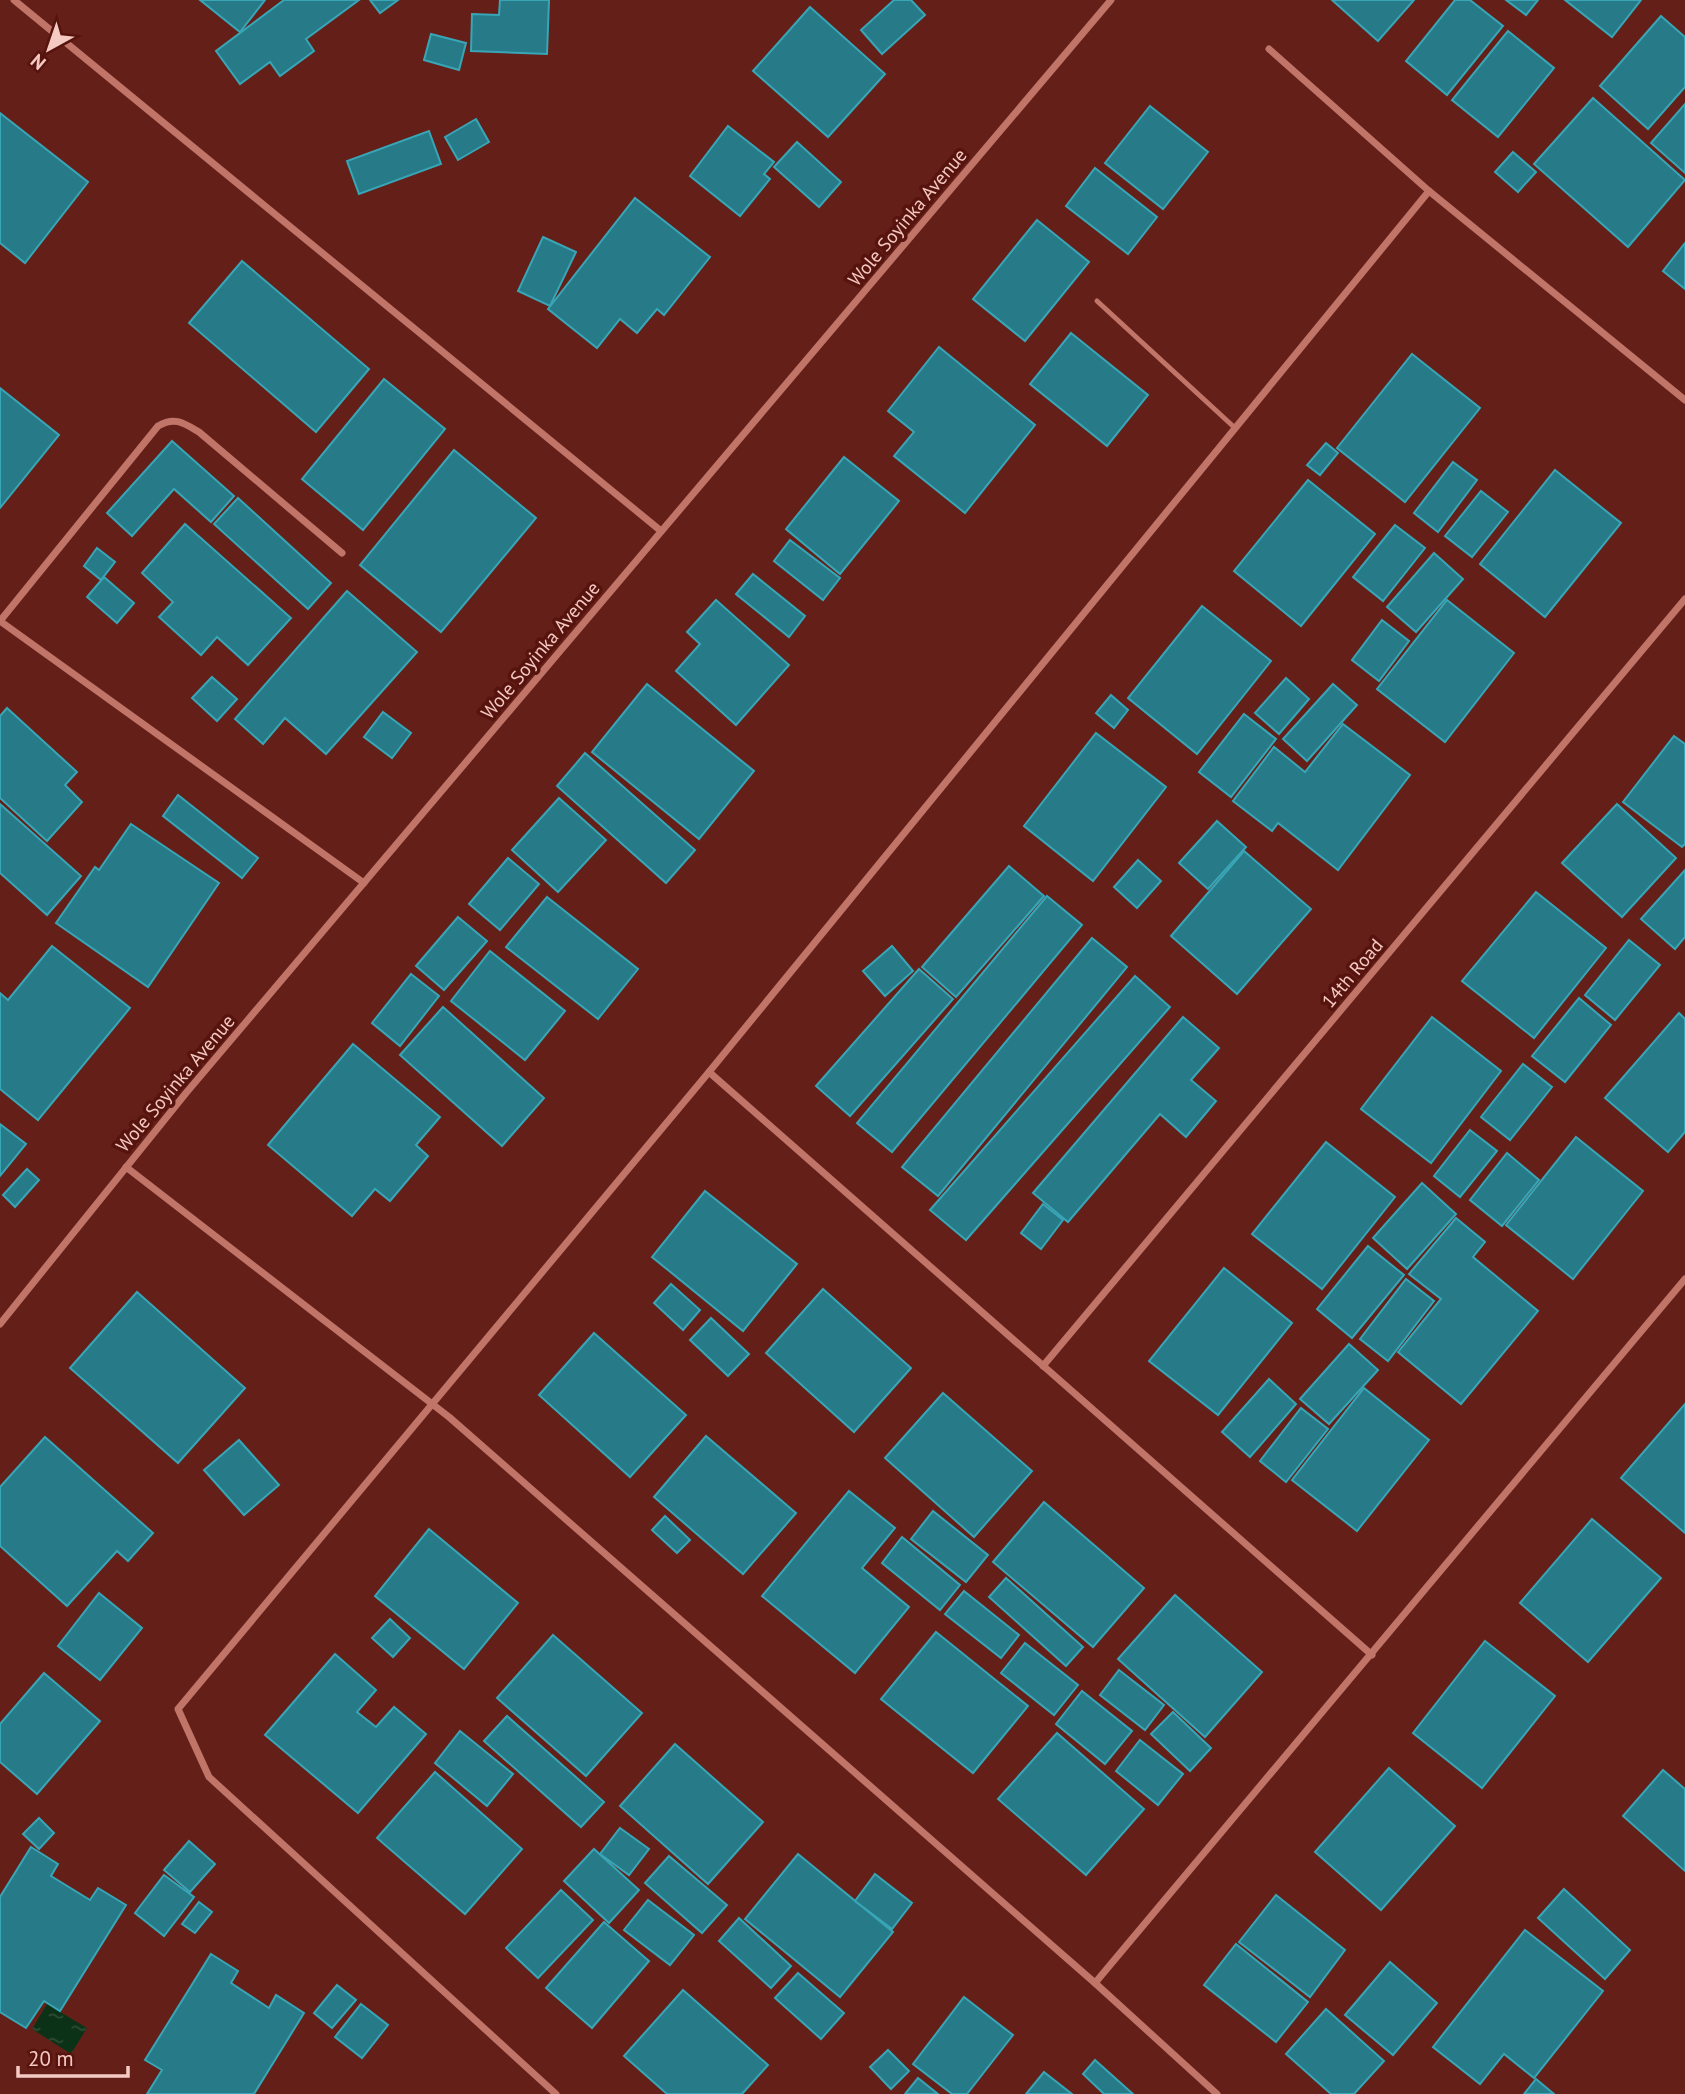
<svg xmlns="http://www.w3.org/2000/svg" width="1685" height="2094" font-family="'PT Sans',sans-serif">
<defs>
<pattern id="water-ripples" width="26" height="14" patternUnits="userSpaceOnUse" patternTransform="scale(1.75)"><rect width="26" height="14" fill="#0b3116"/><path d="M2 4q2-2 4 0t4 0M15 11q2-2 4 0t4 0" fill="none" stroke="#2f4e36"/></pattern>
</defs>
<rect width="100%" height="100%" fill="#642018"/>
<!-- water -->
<path fill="url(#water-ripples)" d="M47,2004L87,2028L71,2054L32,2029Z"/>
<!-- building -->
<g fill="#277a87" stroke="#38a6b7" stroke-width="2">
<path d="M200,0H265L240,32Z"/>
<path d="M284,0H359L306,39L314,51L280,76L270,62L240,84L216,51Z"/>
<path d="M370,0H398L380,13Z"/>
<path d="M500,0H549L547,54L471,51L472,14L499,15Z"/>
<path d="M894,0H911L925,15L882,54L861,30Z"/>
<path d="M1332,0H1414L1378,41Z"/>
<path d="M1455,0H1470L1503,26L1447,95L1406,61Z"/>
<path d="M1506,0H1538L1526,15Z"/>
<path d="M1565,0H1641L1612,37Z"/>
<path d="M810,7L885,74L828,137L753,71Z"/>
<path d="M1661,16L1685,37V87L1648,129L1600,86Z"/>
<path d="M1508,31L1554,68L1498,137L1452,100Z"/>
<path d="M431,34L466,43L459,70L424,60Z"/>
<path d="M1593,98L1685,180L1628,247L1534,164Z"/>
<path d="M1685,104V173L1651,143Z"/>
<path d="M1150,106L1208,152L1163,209L1105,163Z"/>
<path d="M0,113L88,182L25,263L0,243Z"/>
<path d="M476,119L489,142L458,160L445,137Z"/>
<path d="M728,126L774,162L764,174L770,179L740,216L690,176Z"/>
<path d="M429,131L441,164L359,194L347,161Z"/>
<path d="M797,142L841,182L819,207L774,167Z"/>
<path d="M1513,152L1536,172L1518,192L1495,172Z"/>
<path d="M1095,168L1157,217L1128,254L1066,206Z"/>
<path d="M635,198L710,257L664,315L657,309L637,333L620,319L597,348L548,309Z"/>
<path d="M1037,220L1089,262L1025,341L973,299Z"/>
<path d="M543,237L576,252L550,306L518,291Z"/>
<path d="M1685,243V289L1663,271Z"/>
<path d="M242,261L369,369L316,432L189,323Z"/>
<path d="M1071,333L1148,395L1107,446L1030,384Z"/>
<path d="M939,347L1035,425L965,513L894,456L914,432L888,411Z"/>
<path d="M1412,354L1480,408L1405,502L1337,448Z"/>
<path d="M384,379L445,429L363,530L302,479Z"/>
<path d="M0,388L59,435L0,508Z"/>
<path d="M172,441L234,496L211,522L174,489L132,536L107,513Z"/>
<path d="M1326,443L1338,453L1320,475L1307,465Z"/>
<path d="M454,450L536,518L441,632L360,565Z"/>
<path d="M844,457L899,501L840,574L786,529Z"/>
<path d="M1453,462L1477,480L1438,532L1414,513Z"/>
<path d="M1555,470L1621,523L1545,617L1480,564Z"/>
<path d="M1308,480L1375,534L1301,626L1234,571Z"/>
<path d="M1481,491L1508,512L1472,557L1445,536Z"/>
<path d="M238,498L331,583L308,609L214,524Z"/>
<path d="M185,524L291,618L248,665L217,637L201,655L159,617L173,602L142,573Z"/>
<path d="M1395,525L1425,548L1383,601L1353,577Z"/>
<path d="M790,540L840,578L823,600L774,561Z"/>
<path d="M97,548L115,562L101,580L84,566Z"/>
<path d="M1434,553L1463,579L1416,632L1387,607Z"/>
<path d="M753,574L805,616L789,637L736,594Z"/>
<path d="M104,577L134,603L117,623L87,597Z"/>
<path d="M347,591L417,652L326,754L285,718L263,744L235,719Z"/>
<path d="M716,600L789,665L736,725L676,671L700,644L687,632Z"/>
<path d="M1447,600L1514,653L1445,742L1377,689Z"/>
<path d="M1202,606L1271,661L1197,754L1128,698Z"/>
<path d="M1382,620L1409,641L1379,681L1352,660Z"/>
<path d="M212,677L237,699L217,721L192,698Z"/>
<path d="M1286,678L1309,699L1279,734L1255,713Z"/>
<path d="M647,684L754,771L699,839L592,752Z"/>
<path d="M1333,684L1357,705L1307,761L1283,739Z"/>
<path d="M1111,695L1128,710L1114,728L1096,713Z"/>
<path d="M7,708L77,772L65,785L82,802L47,841L0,798V716Z"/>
<path d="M383,712L411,733L392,758L364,737Z"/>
<path d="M1244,714L1276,739L1231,797L1199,772Z"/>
<path d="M1343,724L1410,775L1338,870L1278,823L1272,831L1233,801L1274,747L1305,772Z"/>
<path d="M1096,733L1166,787L1093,881L1024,826Z"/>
<path d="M1674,736L1685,744V844L1682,847L1623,802Z"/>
<path d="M585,753L695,850L666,883L557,786Z"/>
<path d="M178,795L258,858L242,878L163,816Z"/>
<path d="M559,798L606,840L558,892L512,850Z"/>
<path d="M0,804L81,876L47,915L0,873Z"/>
<path d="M1617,804L1676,858L1622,917L1562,863Z"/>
<path d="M1217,821L1246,847L1208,889L1179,863Z"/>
<path d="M131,824L219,883L148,987L56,923L95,867L99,870Z"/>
<path d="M1244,851L1311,909L1237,994L1171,936Z"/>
<path d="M508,858L539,884L500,930L469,904Z"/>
<path d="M1138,860L1161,881L1137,908L1114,887Z"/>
<path d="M1009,866L1044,896L956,997L922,967Z"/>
<path d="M1685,870V937L1675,949L1641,919Z"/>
<path d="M1536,892L1606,948L1534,1038L1462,981Z"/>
<path d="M1047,896L1082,925L892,1152L857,1123Z"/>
<path d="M547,897L638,969L598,1019L506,947Z"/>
<path d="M458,917L487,941L444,990L416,966Z"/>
<path d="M1092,938L1127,967L938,1196L902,1167Z"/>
<path d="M1629,940L1660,965L1615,1020L1585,995Z"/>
<path d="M52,946L130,1008L38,1120L0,1089V993L8,1000Z"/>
<path d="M892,946L913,971L885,996L863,971Z"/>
<path d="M490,951L565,1011L525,1060L451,1001Z"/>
<path d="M919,969L953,999L850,1116L816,1086Z"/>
<path d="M411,974L439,996L400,1046L372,1023Z"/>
<path d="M1135,976L1170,1007L966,1240L930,1210Z"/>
<path d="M1579,998L1611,1025L1565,1082L1532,1056Z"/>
<path d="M443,1007L544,1098L502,1146L400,1055Z"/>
<path d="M1679,1013L1685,1019V1132L1668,1152L1605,1098Z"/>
<path d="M1183,1017L1219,1048L1191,1080L1216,1101L1186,1137L1160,1114L1068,1222L1033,1193Z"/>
<path d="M1432,1017L1501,1071L1431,1163L1361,1109Z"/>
<path d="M353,1044L440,1117L416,1145L428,1156L390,1201L375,1189L352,1216L268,1145Z"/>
<path d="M1523,1064L1552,1087L1510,1140L1481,1117Z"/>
<path d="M0,1124L26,1144L0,1176Z"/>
<path d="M1470,1130L1497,1151L1460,1197L1434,1176Z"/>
<path d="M1576,1137L1643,1191L1573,1279L1506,1225Z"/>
<path d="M1326,1142L1395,1197L1322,1289L1252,1234Z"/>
<path d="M1507,1153L1539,1180L1502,1226L1470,1200Z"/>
<path d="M27,1169L39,1180L15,1207L3,1195Z"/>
<path d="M1422,1183L1456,1214L1407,1269L1373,1238Z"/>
<path d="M705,1191L797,1264L743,1331L652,1257Z"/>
<path d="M1043,1204L1063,1220L1041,1249L1021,1233Z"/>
<path d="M1456,1218L1485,1242L1473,1257L1538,1311L1461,1404L1398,1352L1441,1299L1409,1274Z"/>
<path d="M1368,1246L1404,1275L1352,1338L1317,1309Z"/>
<path d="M1224,1268L1292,1323L1218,1415L1149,1361Z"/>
<path d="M1406,1279L1434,1301L1388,1361L1360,1339Z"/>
<path d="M671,1284L700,1310L683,1330L654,1303Z"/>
<path d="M823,1289L911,1368L854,1432L766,1353Z"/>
<path d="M137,1292L245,1388L178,1463L70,1368Z"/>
<path d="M711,1318L749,1354L728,1376L690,1340Z"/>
<path d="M594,1333L686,1415L630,1477L539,1395Z"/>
<path d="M1349,1344L1378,1370L1329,1424L1300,1399Z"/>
<path d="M1269,1379L1296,1404L1250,1457L1222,1432Z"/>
<path d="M1364,1388L1429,1440L1357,1531L1292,1480Z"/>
<path d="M943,1393L1032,1471L974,1537L885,1458Z"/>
<path d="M1685,1404V1533L1621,1478Z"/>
<path d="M1301,1408L1328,1429L1286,1482L1260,1461Z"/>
<path d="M706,1436L796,1513L743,1574L654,1497Z"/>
<path d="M45,1437L153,1533L128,1561L117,1551L67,1606L0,1546V1487Z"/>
<path d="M239,1440L279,1485L244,1515L204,1470Z"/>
<path d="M849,1491L895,1528L862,1568L909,1607L855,1673L762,1596Z"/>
<path d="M1044,1502L1144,1588L1093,1647L993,1562Z"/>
<path d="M933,1511L988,1555L966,1582L911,1539Z"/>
<path d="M665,1516L690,1540L677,1553L652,1530Z"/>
<path d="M1592,1519L1661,1578L1588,1662L1520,1603Z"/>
<path d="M429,1529L518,1603L464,1669L375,1596Z"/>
<path d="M902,1537L960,1585L940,1610L882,1563Z"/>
<path d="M1006,1578L1083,1647L1066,1666L989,1597Z"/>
<path d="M964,1591L1019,1635L1001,1658L945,1614Z"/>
<path d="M99,1593L142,1628L100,1680L58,1646Z"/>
<path d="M1175,1595L1262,1672L1205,1737L1118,1659Z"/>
<path d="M390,1619L410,1638L393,1657L372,1638Z"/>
<path d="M936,1632L1028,1706L973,1773L881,1699Z"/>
<path d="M553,1635L642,1713L586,1776L497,1698Z"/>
<path d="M1485,1641L1555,1696L1482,1788L1413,1733Z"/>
<path d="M1025,1643L1078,1685L1054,1715L1001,1673Z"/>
<path d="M335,1654L376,1690L357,1712L376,1727L394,1707L426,1734L358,1813L265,1735Z"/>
<path d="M1119,1670L1164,1705L1145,1730L1100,1695Z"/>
<path d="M44,1673L100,1721L37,1794L0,1762V1724Z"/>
<path d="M1082,1691L1132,1731L1105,1764L1056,1724Z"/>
<path d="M1173,1712L1211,1748L1190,1771L1151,1734Z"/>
<path d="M507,1716L604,1802L581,1827L484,1741Z"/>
<path d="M460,1731L513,1774L487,1806L435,1763Z"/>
<path d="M1057,1733L1144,1809L1086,1875L998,1799Z"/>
<path d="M1140,1740L1183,1774L1158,1805L1116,1771Z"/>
<path d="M675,1744L763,1822L708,1884L620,1806Z"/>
<path d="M1389,1768L1455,1826L1381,1910L1315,1852Z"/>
<path d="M1663,1770L1685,1789V1871L1623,1816Z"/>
<path d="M435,1772L522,1849L465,1914L377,1838Z"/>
<path d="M39,1818L54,1833L39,1849L23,1834Z"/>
<path d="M620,1828L649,1849L629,1875L600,1854Z"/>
<path d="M189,1841L215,1864L190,1892L164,1870Z"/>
<path d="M31,1847L58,1864L51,1876L90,1900L98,1888L126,1905L60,2011L44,2001L26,2028L0,2012V1897Z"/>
<path d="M594,1849L639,1890L609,1923L564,1881Z"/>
<path d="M798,1854L893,1932L840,1997L745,1919Z"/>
<path d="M669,1856L727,1905L702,1933L645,1883Z"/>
<path d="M875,1874L912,1903L892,1929L855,1901Z"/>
<path d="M164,1875L194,1897L164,1936L135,1913Z"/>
<path d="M1564,1889L1630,1950L1605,1979L1538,1918Z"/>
<path d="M561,1890L593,1920L538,1978L506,1948Z"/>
<path d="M1276,1895L1345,1950L1310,1997L1239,1942Z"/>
<path d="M648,1900L694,1935L670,1965L624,1930Z"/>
<path d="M199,1902L212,1912L195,1933L182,1924Z"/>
<path d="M739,1918L791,1966L771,1988L719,1941Z"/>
<path d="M604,1922L649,1961L592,2028L546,1988Z"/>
<path d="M1525,1930L1603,1991L1534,2078L1504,2054L1480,2084L1433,2047Z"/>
<path d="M1236,1944L1308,2002L1276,2042L1204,1985Z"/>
<path d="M211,1954L238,1971L231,1983L269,2008L276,1995L304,2013L254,2094H147L162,2070L145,2060Z"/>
<path d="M1390,1962L1437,2003L1393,2055L1345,2015Z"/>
<path d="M798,1973L844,2013L821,2039L775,1998Z"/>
<path d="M337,1985L356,2000L332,2028L314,2013Z"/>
<path d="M683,1990L768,2065L742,2094H667L624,2056Z"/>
<path d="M964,1997L1013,2035L967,2094H952L913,2064Z"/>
<path d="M361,2004L388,2025L362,2058L335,2037Z"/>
<path d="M1326,2009L1384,2061L1354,2094H1331L1286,2054Z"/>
<path d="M888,2050L909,2071L891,2089L870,2067Z"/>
<path d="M1095,2060L1133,2094H1104L1083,2074Z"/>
<path d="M1044,2072L1072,2094H1026Z"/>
<path d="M918,2078L938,2094H905Z"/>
<path d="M1536,2079L1554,2094H1524Z"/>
</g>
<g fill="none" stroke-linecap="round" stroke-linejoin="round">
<!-- lane -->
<path stroke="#c17468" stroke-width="5" d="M1097,301L1235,428"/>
<!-- street -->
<g stroke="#c17468" stroke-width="7">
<path d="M14,0L661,531"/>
<path d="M1269,49L1429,191L1685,400"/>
<path d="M0,621L158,426C175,416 184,423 199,432L342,553"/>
<path d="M0,621L364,883"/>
<path d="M709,1072L1372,1655"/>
<path d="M126,1167L449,1417L1095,1983L1217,2094"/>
<path d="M0,1324L186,1093L1111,0"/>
<path d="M1043,1366L1685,599"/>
<path d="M1095,1983L1685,1279"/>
<path d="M556,2094L209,1777L178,1709L709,1072L1429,191"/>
</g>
</g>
<g text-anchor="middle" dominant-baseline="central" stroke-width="7" stroke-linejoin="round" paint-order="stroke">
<!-- street labels -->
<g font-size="19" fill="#f5cac3" stroke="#57140e">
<text transform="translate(907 217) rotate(-50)">Wole Soyinka Avenue</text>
<text transform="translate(540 650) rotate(-50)">Wole Soyinka Avenue</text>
<text transform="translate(1352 973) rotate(-50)">14th Road</text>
<text transform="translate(175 1083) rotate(-50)">Wole Soyinka Avenue</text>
</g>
</g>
<!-- north arrow -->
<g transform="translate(49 49) rotate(220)" stroke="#57140e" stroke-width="5" paint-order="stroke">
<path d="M0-5L12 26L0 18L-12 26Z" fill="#f5cac3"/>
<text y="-10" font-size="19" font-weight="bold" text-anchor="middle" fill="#f5cac3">N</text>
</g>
<!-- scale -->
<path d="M18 2066v10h110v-10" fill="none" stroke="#f5cac3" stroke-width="3.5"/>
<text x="28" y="2066" font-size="21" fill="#f5cac3" stroke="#57140e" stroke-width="5" paint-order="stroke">20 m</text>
</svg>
